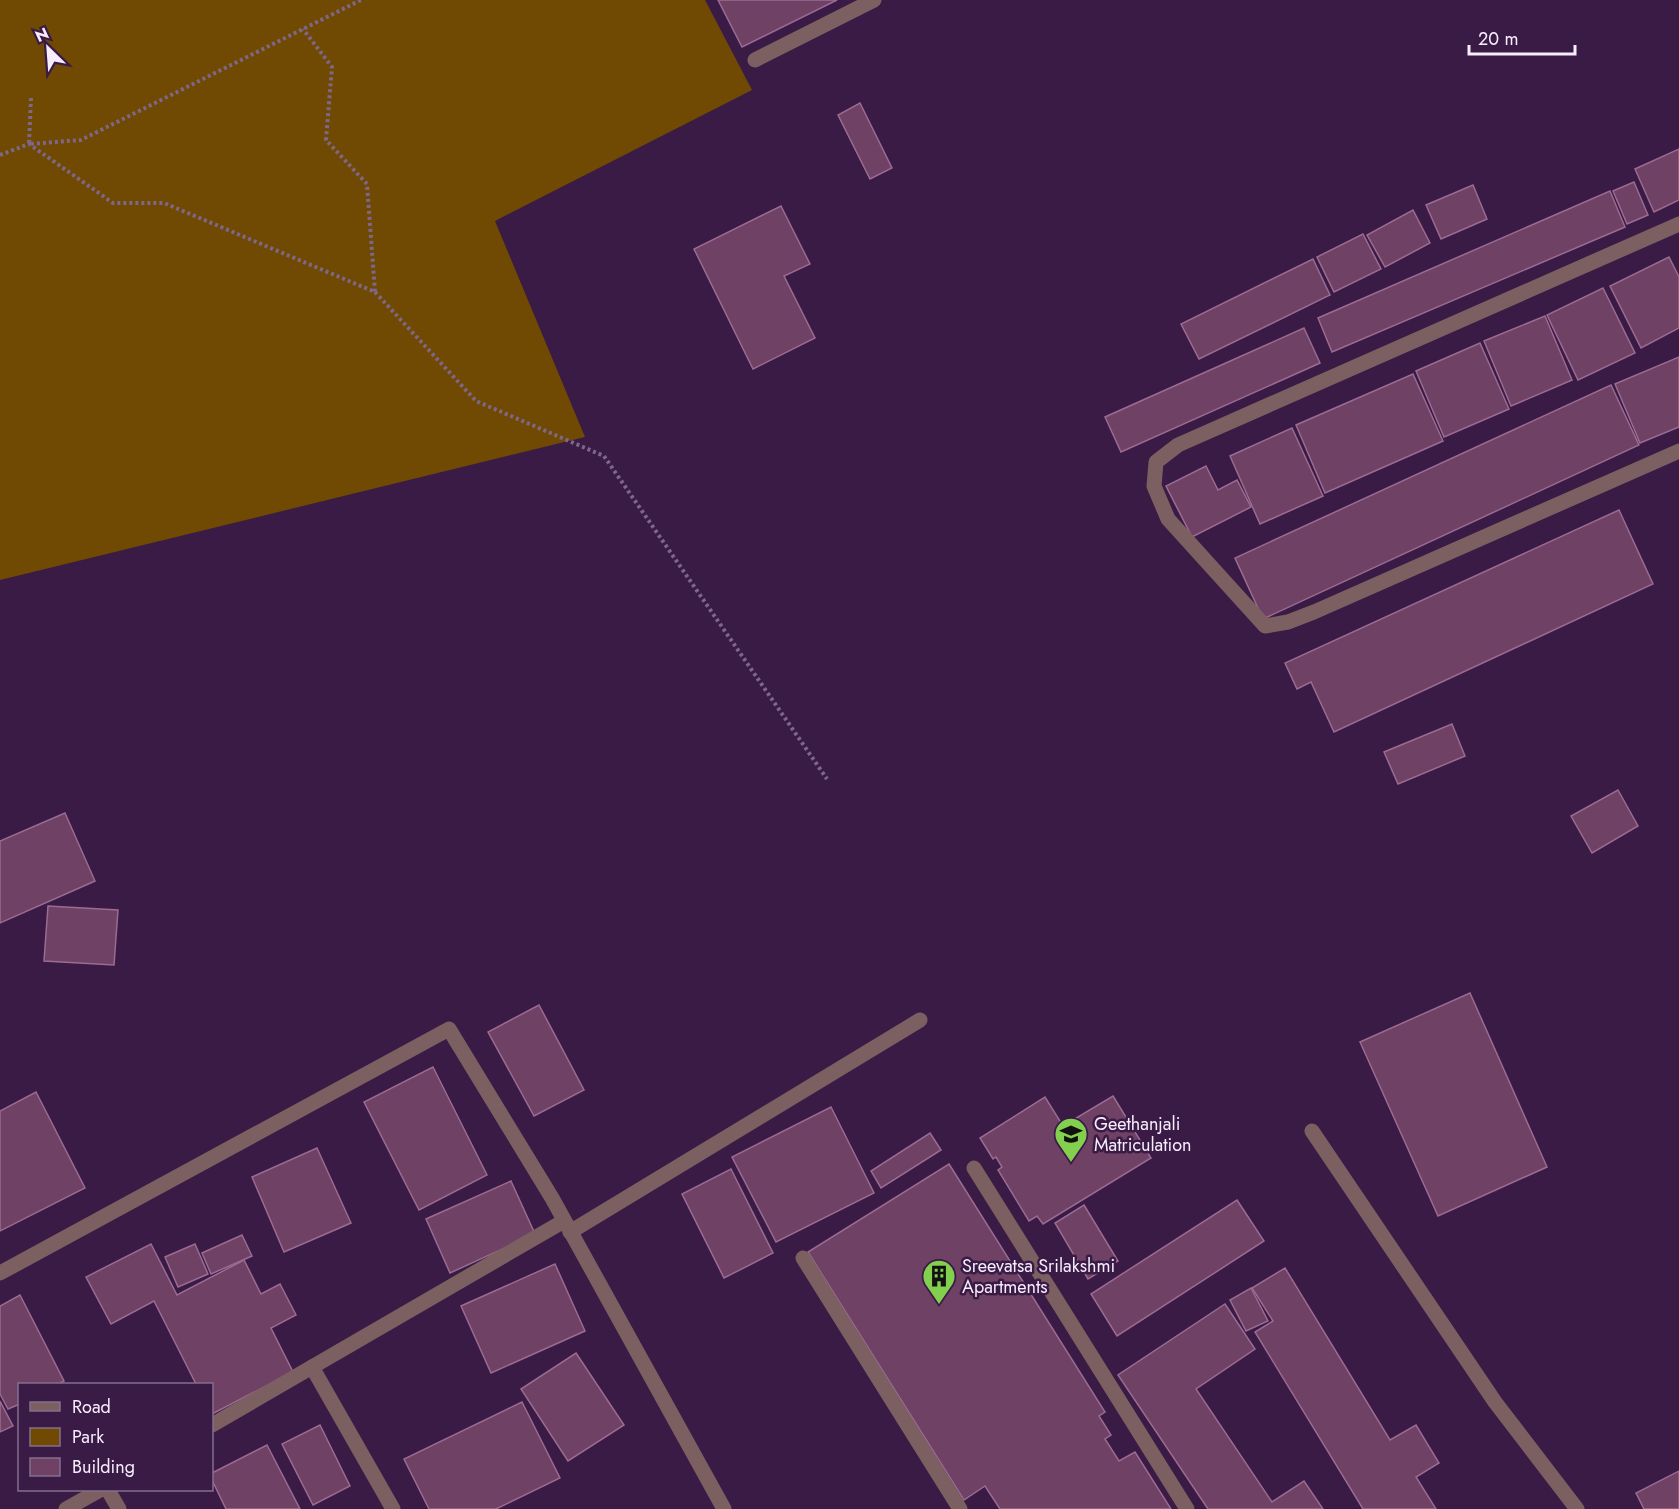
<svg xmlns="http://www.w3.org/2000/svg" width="1679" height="1509" font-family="Jost,sans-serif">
<rect width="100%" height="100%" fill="#391b46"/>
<!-- green -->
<path fill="#704a02" d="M0,0H705L752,90L495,221L585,437L0,580Z"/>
<!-- building -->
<g fill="#6e4165" stroke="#9c6b92" stroke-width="1.5">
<path d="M718,0H837L742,47Z"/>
<path d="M860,103L892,168L870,179L838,115Z"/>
<path d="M1679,149V200L1654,212L1635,169Z"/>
<path d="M1634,182L1648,215L1627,224L1613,191Z"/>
<path d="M1473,185L1487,219L1441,239L1426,205Z"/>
<path d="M1610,191L1625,227L1332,352L1318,318Z"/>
<path d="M781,206L810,264L784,276L815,338L753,369L694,249Z"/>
<path d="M1413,210L1430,243L1385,267L1367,235Z"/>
<path d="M1363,234L1381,269L1334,292L1317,257Z"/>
<path d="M1669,257L1679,277V328L1641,348L1610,286Z"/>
<path d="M1313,259L1330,295L1199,359L1181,324Z"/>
<path d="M1603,288L1635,353L1578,380L1547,315Z"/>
<path d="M1545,316L1572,380L1511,406L1484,341Z"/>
<path d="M1304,328L1320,363L1121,452L1105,417Z"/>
<path d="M1480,343L1509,409L1444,437L1416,371Z"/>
<path d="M1679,357V427L1640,443L1615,384Z"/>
<path d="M1413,374L1443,441L1325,493L1296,425Z"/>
<path d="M1611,385L1639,445L1263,619L1235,558Z"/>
<path d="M1292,428L1323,496L1260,524L1230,456Z"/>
<path d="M1206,466L1218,490L1237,480L1251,507L1192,537L1166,486Z"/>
<path d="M1619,510L1653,584L1334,732L1311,682L1297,689L1285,663Z"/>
<path d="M1452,724L1465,756L1398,784L1384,752Z"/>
<path d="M1618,790L1638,826L1592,853L1571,816Z"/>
<path d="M65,813L95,881L0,923V841Z"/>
<path d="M48,906L118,910L114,965L44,961Z"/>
<path d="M1470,993L1547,1167L1438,1216L1360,1042Z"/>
<path d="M539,1005L584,1090L534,1116L488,1032Z"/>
<path d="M433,1067L487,1175L419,1210L364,1102Z"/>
<path d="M36,1092L85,1188L0,1231V1111Z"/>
<path d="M1113,1096L1151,1158L1043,1224L1037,1216L1029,1221L998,1170L1002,1167L996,1157L993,1159L980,1138L1045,1097L1063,1126Z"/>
<path d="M831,1107L874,1193L776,1242L732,1157Z"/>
<path d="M930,1133L941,1150L881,1188L871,1171Z"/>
<path d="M317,1148L351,1223L284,1252L252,1177Z"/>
<path d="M949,1164L1105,1412L1099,1416L1111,1435L1105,1439L1119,1461L1135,1452L1171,1509H1000L985,1486L964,1500L808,1252Z"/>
<path d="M731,1169L773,1253L724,1278L682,1194Z"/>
<path d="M511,1181L535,1234L450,1273L426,1219Z"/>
<path d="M1237,1200L1264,1241L1117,1336L1091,1294Z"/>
<path d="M1084,1205L1118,1261L1088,1279L1055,1223Z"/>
<path d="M242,1235L252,1256L211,1274L202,1253Z"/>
<path d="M151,1244L177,1295L244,1260L261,1294L280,1284L296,1315L271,1328L293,1372L212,1414V1384H196L154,1301L111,1324L86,1277Z"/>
<path d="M195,1244L208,1274L178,1287L165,1257Z"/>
<path d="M555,1264L585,1331L491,1373L461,1306Z"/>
<path d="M1285,1268L1390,1440L1416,1425L1439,1463L1416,1477L1436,1509H1363L1255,1332L1273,1321L1252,1288Z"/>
<path d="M1251,1288L1268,1321L1246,1331L1230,1300Z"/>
<path d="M20,1295L64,1381L58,1384H20V1404L8,1409L0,1394V1306Z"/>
<path d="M1225,1304L1255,1349L1196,1389L1272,1502L1304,1481L1323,1509H1208L1118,1375Z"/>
<path d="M576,1353L624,1425L568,1461L521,1389Z"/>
<path d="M0,1401L13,1426L0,1432Z"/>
<path d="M522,1402L560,1478L496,1509H429L404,1459Z"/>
<path d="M320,1425L350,1486L313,1505L282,1444Z"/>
<path d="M267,1445L300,1509H226L212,1480V1473Z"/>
<path d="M1679,1471V1509H1644L1636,1493Z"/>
</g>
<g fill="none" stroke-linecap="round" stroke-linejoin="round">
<!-- path -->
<g stroke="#7e6788" stroke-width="4" stroke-dasharray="3 3" stroke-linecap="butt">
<path d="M31,98L29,144L81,140L361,0"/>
<path d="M0,155L29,144L113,203H164L375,292L367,184L326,140L332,67L303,29"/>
<path d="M375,292L476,401L604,456L827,779"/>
</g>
<!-- service -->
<g stroke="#7c6061" stroke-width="15">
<path d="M1679,224L1178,445L1156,462L1154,486L1168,519L1265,626L1288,622L1314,612L1679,451"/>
<path d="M1312,1131L1495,1402L1577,1509"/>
<path d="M974,1168L1187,1509"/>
<path d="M803,1258L960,1509"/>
</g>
<!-- minor -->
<g stroke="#7c6061" stroke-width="15">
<path d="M755,60L874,0"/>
<path d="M570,1232L920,1020"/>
<path d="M0,1273L449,1029L552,1198L724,1509"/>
<path d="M312,1367L393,1509"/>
<path d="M212,1425L564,1221"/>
<path d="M108,1490L119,1509"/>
<path d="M66,1509L100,1490"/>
</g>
</g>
<!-- icons -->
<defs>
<symbol id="school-pin" viewBox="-11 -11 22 30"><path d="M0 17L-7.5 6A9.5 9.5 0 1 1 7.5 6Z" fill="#83d04e" stroke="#391b46"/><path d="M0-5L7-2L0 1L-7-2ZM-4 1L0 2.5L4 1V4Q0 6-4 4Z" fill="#111"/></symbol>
<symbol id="building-pin" viewBox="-11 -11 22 30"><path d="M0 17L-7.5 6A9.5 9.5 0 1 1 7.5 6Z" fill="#83d04e" stroke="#391b46"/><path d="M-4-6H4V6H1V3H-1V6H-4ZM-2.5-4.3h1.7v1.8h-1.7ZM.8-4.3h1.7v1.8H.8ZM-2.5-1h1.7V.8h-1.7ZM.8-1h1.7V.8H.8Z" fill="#111"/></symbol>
</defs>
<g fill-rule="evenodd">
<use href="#school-pin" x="1052" y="1115" width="38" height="52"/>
<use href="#building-pin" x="920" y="1257" width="38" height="52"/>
</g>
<g text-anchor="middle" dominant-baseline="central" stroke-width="5" stroke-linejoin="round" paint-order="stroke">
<!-- poi labels -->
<g font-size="18" fill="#f8edfd" stroke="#391b46" text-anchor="start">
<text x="1094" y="1124">Geethanjali<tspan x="1094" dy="21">Matriculation</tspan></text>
<text x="962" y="1266">Sreevatsa Srilakshmi<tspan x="962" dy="21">Apartments</tspan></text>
</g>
</g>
<!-- legend -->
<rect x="18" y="1383" width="195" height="108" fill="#391b46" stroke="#856f8f" stroke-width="1.5"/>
<rect x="30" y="1402" width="30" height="9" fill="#7c6061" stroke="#856f8f" stroke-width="1.5"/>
<text x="72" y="1413" font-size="18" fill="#f8edfd">Road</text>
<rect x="30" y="1428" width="30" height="18" fill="#704a02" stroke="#856f8f" stroke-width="1.5"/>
<text x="72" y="1443" font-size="18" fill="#f8edfd">Park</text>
<rect x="30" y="1458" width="30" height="18" fill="#6e4165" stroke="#856f8f" stroke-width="1.5"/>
<text x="72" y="1473" font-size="18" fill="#f8edfd">Building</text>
<!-- north arrow -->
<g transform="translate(48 48) rotate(335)" stroke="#391b46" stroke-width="4.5" paint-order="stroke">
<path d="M0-4.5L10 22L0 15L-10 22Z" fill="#f8edfd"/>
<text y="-9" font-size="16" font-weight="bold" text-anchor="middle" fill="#f8edfd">N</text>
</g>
<!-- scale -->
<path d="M1469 45v9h106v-9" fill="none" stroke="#f8edfd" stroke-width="3"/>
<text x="1478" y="45" font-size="18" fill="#f8edfd" stroke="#391b46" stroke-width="4.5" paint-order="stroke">20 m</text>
</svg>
